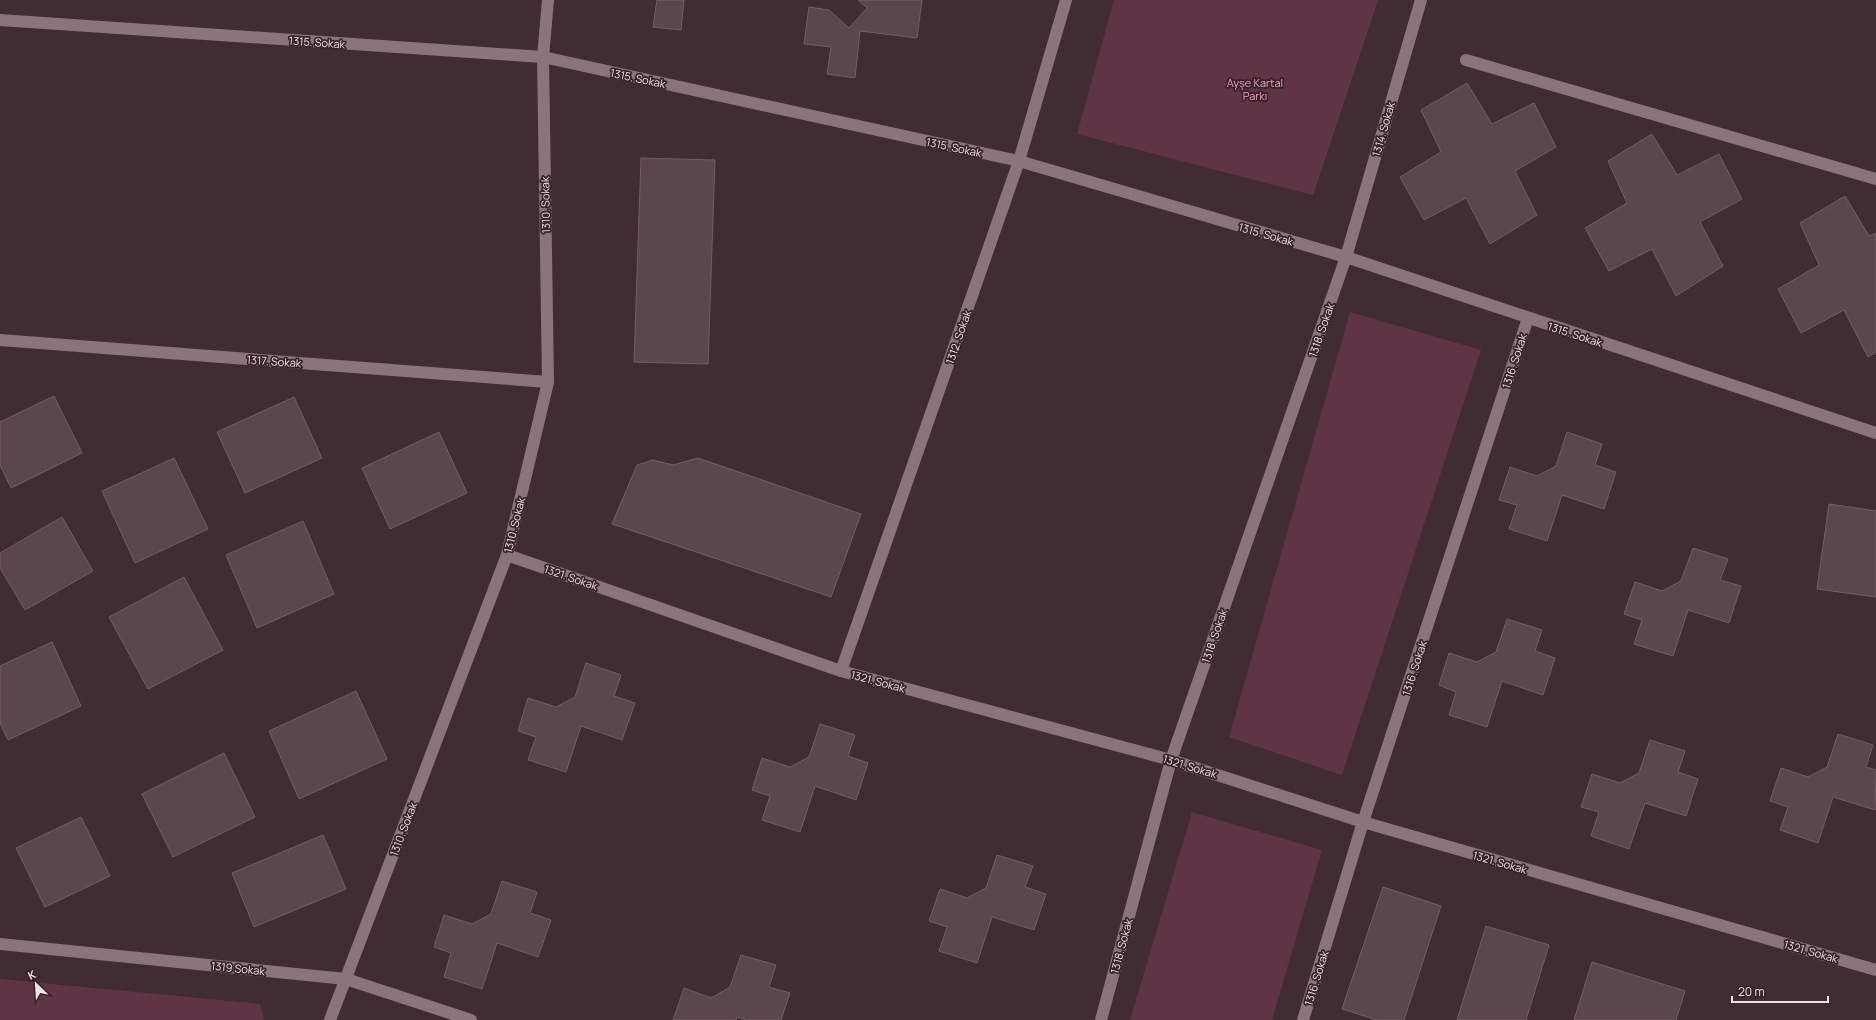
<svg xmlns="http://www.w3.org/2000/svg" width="1876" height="1020" font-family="Manrope,sans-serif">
<rect width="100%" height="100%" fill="#412c34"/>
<!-- green -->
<g fill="#5f3444">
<path d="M1114,0H1378L1313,195L1077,134Z"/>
<path d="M1350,312L1481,350L1342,775L1229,737Z"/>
<path d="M1192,812L1322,850L1272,1020H1130Z"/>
<path d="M0,979L260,1004L264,1020H0Z"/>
</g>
<!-- building -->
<g fill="#5c464d" stroke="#745d64">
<path d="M657,0H684L681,30L653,27Z"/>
<path d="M858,0H922L917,38L860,31L855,78L827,74L831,47L804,44L809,7L829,10L849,28L867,8Z"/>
<path d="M1467,83L1492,124L1534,103L1556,147L1515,171L1537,215L1490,244L1466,198L1424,220L1400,177L1441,152L1421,110Z"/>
<path d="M1652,134L1677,175L1719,154L1742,199L1700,222L1723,266L1676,296L1652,249L1609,271L1585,228L1627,203L1608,161Z"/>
<path d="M641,158L715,160L708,364L634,362Z"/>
<path d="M1845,196L1869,236L1876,233V352L1868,357L1844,310L1801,333L1778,289L1819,265L1800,223Z"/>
<path d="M54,396L82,453L11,488L0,465V422Z"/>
<path d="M294,397L322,458L245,493L217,432Z"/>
<path d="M439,432L467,493L390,529L362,468Z"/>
<path d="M1567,432L1602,444L1595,465L1616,472L1604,509L1562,495L1547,541L1509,529L1517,505L1499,500L1510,467L1537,476L1556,466Z"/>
<path d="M174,458L208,529L135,563L102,491Z"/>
<path d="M698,458L861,514L831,597L612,524L637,465L653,460L673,465Z"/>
<path d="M1829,504L1876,511V597L1817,589Z"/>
<path d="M62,517L93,571L25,610L0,568V553Z"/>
<path d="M303,521L334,594L257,628L226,555Z"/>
<path d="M1693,548L1728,559L1720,580L1741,586L1729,623L1688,610L1673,656L1634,644L1642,620L1624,614L1635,582L1662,591L1681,581Z"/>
<path d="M184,577L223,650L148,689L109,617Z"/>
<path d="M1507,619L1542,630L1535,651L1555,658L1543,695L1502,681L1487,727L1449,715L1456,692L1439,685L1449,653L1477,662L1496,652Z"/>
<path d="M52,642L81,706L8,740L0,723V666Z"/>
<path d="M586,663L621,675L614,696L635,703L622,740L581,726L566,772L528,760L536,737L518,731L528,698L556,707L575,697Z"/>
<path d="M356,691L387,759L299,799L269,731Z"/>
<path d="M820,724L855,735L848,756L868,763L856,800L815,786L800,832L762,820L770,796L752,790L762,758L790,767L809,757Z"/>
<path d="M1838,734L1873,745L1866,767L1876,770L1875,810L1833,797L1818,843L1780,830L1788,807L1770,801L1781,768L1808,777L1827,767Z"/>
<path d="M1650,740L1685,751L1678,772L1698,779L1686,816L1645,803L1629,849L1591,836L1599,812L1581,807L1592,774L1620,783L1639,773Z"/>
<path d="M224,753L255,817L173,857L142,794Z"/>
<path d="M81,817L110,876L45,907L16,848Z"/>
<path d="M323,835L346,889L254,927L232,873Z"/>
<path d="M997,855L1033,866L1025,887L1046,894L1034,930L992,917L977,963L939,951L947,927L929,921L940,889L967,898L986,888Z"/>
<path d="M502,881L537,892L530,913L551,920L538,957L497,943L482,989L444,977L451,953L434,947L444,915L472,924L491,914Z"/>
<path d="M1383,887L1441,906L1404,1020H1377L1342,1009Z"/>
<path d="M1486,926L1549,945L1526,1020H1457Z"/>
<path d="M741,955L776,965L769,987L790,993L781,1020H746L737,1017L736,1020H673L684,988L711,998L730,987Z"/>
<path d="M1592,962L1685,991L1676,1020H1574Z"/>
</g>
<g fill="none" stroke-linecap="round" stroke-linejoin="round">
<!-- service -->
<path stroke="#8c747c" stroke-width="12" d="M1466,60L1876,179"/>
<!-- minor -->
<g stroke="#8c747c" stroke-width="12">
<path d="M0,20L543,57L1019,161L1346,257L1876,433"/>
<path d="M0,340L548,382"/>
<path d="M507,555L841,671L1171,760L1363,822L1876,970"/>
<path d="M841,671L1019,161L1066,0"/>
<path d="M0,944L346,979L471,1020"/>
<path d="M330,1020L507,555L548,382L543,57L548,0"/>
<path d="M1101,1020L1171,760L1346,257L1421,0"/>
<path d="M1303,1020L1363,822L1528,318"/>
</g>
</g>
<g text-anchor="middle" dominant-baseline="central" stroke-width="3.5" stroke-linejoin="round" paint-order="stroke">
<!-- street labels -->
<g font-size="11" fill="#f0e2e7" stroke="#36232a">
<text transform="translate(317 42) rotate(4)">1315. Sokak</text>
<text transform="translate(638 78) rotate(12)">1315. Sokak</text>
<text transform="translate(1383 129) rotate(-74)">1314. Sokak</text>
<text transform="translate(954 147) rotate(12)">1315. Sokak</text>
<text transform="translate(545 205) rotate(-91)">1310. Sokak</text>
<text transform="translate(1266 234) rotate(16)">1315. Sokak</text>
<text transform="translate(1321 330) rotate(-71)">1318. Sokak</text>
<text transform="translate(1575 334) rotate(18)">1315. Sokak</text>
<text transform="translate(958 337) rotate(-71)">1312. Sokak</text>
<text transform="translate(274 361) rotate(4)">1317. Sokak</text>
<text transform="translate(1514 361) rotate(-72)">1316. Sokak</text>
<text transform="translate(514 525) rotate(-76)">1310. Sokak</text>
<text transform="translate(571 577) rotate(19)">1321. Sokak</text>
<text transform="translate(1214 636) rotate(-71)">1318. Sokak</text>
<text transform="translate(1414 668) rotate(-72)">1316. Sokak</text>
<text transform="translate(878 681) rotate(15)">1321. Sokak</text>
<text transform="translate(1190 766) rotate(17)">1321. Sokak</text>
<text transform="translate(403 829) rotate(-69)">1310. Sokak</text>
<text transform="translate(1500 862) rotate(16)">1321. Sokak</text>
<text transform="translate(1121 946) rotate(-75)">1318. Sokak</text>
<text transform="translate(1811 951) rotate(16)">1321. Sokak</text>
<text transform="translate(238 968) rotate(6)">1319 Sokak</text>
<text transform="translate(1316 978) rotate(-73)">1316. Sokak</text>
</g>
<!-- park labels -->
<g font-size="11" fill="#f5a2c0" stroke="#36232a">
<text x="1255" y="82">Ayşe Kartal<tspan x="1255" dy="13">Parkı</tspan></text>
</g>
</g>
<!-- north arrow -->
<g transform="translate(36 984) rotate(335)" stroke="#36232a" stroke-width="3" paint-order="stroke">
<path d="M0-3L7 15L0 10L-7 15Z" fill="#f0e2e7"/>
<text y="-6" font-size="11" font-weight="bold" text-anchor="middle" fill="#f0e2e7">K</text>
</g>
<!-- scale -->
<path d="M1732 996v6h96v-6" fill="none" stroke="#f0e2e7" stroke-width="2"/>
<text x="1738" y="996" font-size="12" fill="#f0e2e7" stroke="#36232a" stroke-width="3" paint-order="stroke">20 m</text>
</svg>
